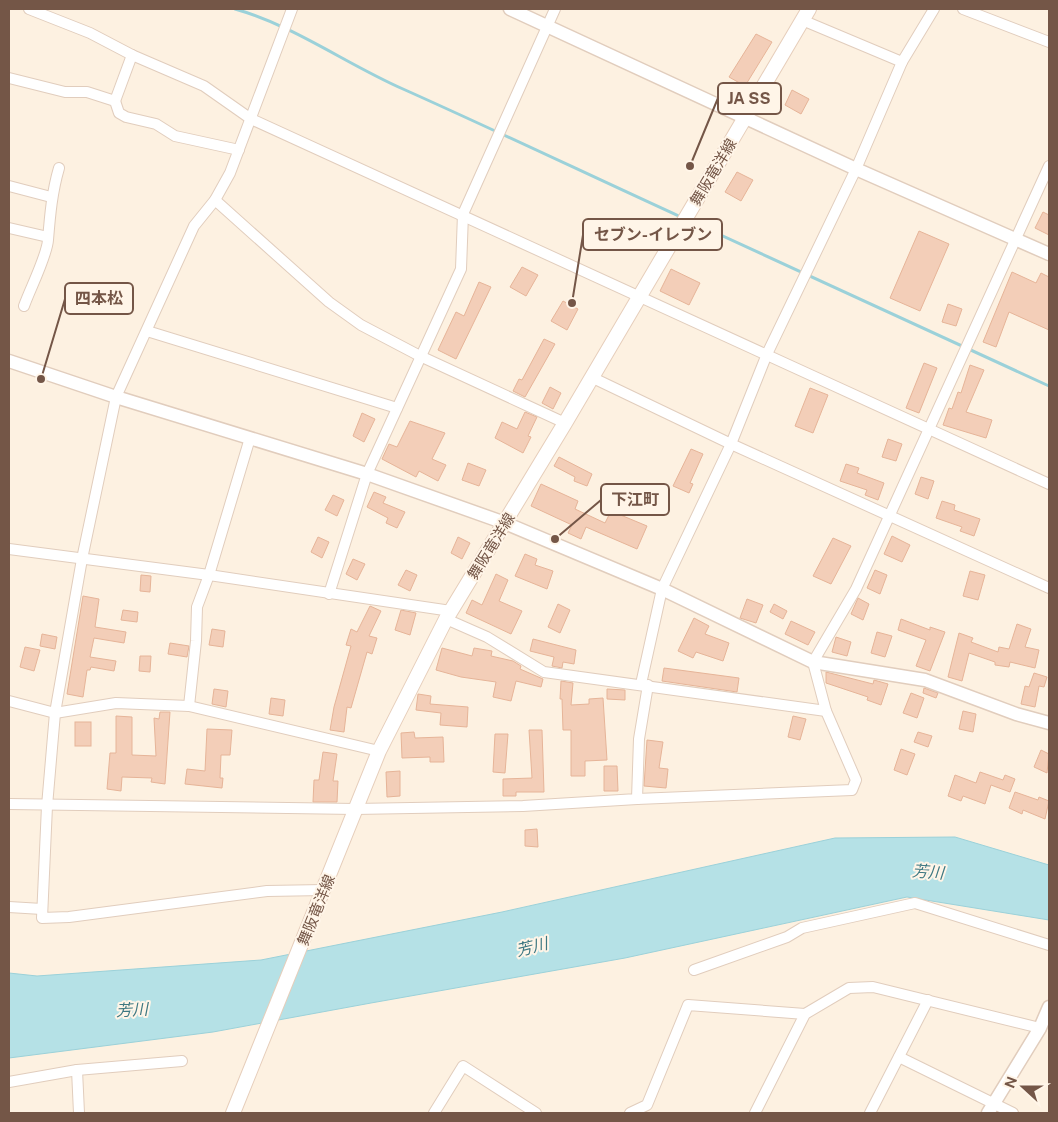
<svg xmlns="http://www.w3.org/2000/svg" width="1058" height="1122" font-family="'Public Sans','Noto Sans JP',sans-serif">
<rect width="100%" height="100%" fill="#fdf1e1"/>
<!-- water -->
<path fill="#b5e1e6" stroke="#9bd1d9" d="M955,837L1049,865V920L907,897L625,958L371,1003L213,1032L9,1058V973L37,976L261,960L502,912L835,838Z"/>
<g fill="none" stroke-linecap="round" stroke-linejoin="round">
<!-- stream -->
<g stroke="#9bd1d9" stroke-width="3">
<path d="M235,9C295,26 346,64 403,89C497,131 589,175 683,218"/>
<path d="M688,220L1049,386"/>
</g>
</g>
<!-- building -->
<g fill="#f3ceb8" stroke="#e6b498">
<path d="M756,34L772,42L745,86L729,77Z"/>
<path d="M792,90L809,99L801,114L785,105Z"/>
<path d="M737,172L753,180L741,201L725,192Z"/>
<path d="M1043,212L1049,215V235L1035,228Z"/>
<path d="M919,231L949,244L920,311L890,298Z"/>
<path d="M522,267L538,275L526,296L510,287Z"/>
<path d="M671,269L700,283L689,305L660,291Z"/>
<path d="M1012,272L1036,283L1041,273L1049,277V330L1009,312L996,347L983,342Z"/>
<path d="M479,282L491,287L456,359L438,350L456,312L464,316Z"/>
<path d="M563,301L578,309L567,330L551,321Z"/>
<path d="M948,304L962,309L956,326L942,322Z"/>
<path d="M544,339L555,344L525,397L513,391L519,379L522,380Z"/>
<path d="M924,363L937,368L919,413L906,408Z"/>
<path d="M970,365L984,370L966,412L992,420L986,438L943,425L949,408L952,409L958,392L961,393Z"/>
<path d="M550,387L561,393L553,409L542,403Z"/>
<path d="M810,388L828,395L813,433L795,426Z"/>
<path d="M525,412L537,417L528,436L531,437L523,453L495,438L502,422L517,429Z"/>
<path d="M362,413L375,419L364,442L353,436Z"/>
<path d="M410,421L445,433L432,459L446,465L438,481L419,471L416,477L382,459L389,444L397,447Z"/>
<path d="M888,439L902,444L896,461L882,457Z"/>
<path d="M691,449L703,454L690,483L693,484L689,493L673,486Z"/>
<path d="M559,457L592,474L587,486L574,481L575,477L554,466Z"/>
<path d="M468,463L486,470L479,486L462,480Z"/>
<path d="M846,464L859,468L857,473L884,483L878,500L865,495L867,490L840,481Z"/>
<path d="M921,477L934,481L928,499L915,494Z"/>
<path d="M541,484L578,501L575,509L605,523L611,511L647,526L637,549L586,527L581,539L568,533L572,525L531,506Z"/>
<path d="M374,492L386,497L383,503L405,512L397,528L386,523L388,518L367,507Z"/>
<path d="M333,495L344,500L337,516L325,510Z"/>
<path d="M942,501L955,505L954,510L980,519L974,536L960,531L962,527L936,518Z"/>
<path d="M892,536L910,545L902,562L884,554Z"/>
<path d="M318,537L329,542L322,558L311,552Z"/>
<path d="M458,537L470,543L462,559L451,553Z"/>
<path d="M833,538L851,546L831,584L813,576Z"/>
<path d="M525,554L537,559L535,565L553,571L547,589L515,576Z"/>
<path d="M353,559L365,564L357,580L346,574Z"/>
<path d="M406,570L417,575L410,591L398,585Z"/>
<path d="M875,570L887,575L880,594L867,588Z"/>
<path d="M970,571L985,575L978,600L963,596Z"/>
<path d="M496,574L508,580L499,601L522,611L511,634L466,613L472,600L482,605Z"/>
<path d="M141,575L151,576L150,592L140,591Z"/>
<path d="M83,596L99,599L95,627L126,632L124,643L94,638L90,657L116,661L114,671L91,667L90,670H87L83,697L67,694Z"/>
<path d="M858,598L869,604L863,620L851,614Z"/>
<path d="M747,599L763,605L756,623L740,618Z"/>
<path d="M558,604L570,610L560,633L548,627Z"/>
<path d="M774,604L787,611L783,619L770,612Z"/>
<path d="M370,606L381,611L369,636L377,638L372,654L367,652L351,708L347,707L344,732L330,730L334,707L351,646L346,645L351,629L357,632Z"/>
<path d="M123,610L138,612L137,622L121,620Z"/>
<path d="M401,610L416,613L410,635L395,630Z"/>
<path d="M694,618L709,626L705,634L729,643L723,661L696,652L693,658L678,651Z"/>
<path d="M901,619L930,630V627L945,632L930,671L916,666L926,640L898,630Z"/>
<path d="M791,621L815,632L808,645L785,634Z"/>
<path d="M1017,624L1031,629L1025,647L1039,650L1035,668L1010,662L1009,667L995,665V662L969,653L962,681L948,677L959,633L973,638L971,642L998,652L999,647L1009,649Z"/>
<path d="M212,629L225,631L223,647L209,645Z"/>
<path d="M877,632L892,636L885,657L871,653Z"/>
<path d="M42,634L57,637L55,649L40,646Z"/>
<path d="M836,637L851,642L847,656L832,652Z"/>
<path d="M533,639L576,650L574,664L563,662L562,668L552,666L554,657L530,651Z"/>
<path d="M170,643L189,646L187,657L168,654Z"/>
<path d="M25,647L40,650L34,671L20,667Z"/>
<path d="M442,648L472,656L474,648L492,651L491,656L513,661L521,666L520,669L543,679L541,687L516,681L511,701L493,697L496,682L461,677L436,670Z"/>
<path d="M140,656H151L150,672L139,671Z"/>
<path d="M664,668L739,678L737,692L662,681Z"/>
<path d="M826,672L873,684L874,680L888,684L881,705L867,700L868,697L826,683Z"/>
<path d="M1034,673L1047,677L1044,687L1039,686L1035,707L1021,704L1025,686L1029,687Z"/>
<path d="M561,681L573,683L571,705L589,704V699L603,698L607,760L585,761V776H571V730H563L562,699H560Z"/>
<path d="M924,688L938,693L936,698L923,693Z"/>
<path d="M214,689L228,691L226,707L212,704Z"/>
<path d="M607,689L625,690V700L607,699Z"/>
<path d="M911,693L924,698L917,718L903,713Z"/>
<path d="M418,694L431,696L430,704L468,707L467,727L440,725L441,713L416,710Z"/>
<path d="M271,698L285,700L283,716L269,714Z"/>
<path d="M963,711L976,714L973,732L959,729Z"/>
<path d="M160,712H170L165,784L151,782L152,778L122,777L121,791L107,789L110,753H116V716L132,717V755L156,756L154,718L159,719Z"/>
<path d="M793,716L806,719L800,740L788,737Z"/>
<rect x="75" y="722" width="16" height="24"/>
<path d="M207,729L232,730L230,755H221L220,778H223L222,788L185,784L187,769L205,771Z"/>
<path d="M529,730H542L544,792H516V796H503V779L532,778Z"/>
<path d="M414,732L415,738L443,737L444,762H430V757L402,758L401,733Z"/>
<path d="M918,732L932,736L928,747L914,742Z"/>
<path d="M495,734H508L505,773L493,772Z"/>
<path d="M647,740L663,742L659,768L668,769L666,788L644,786Z"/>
<path d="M901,749L915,754L907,775L894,770Z"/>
<path d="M1041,750L1049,754L1047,773L1034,767Z"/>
<path d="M323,752L337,754L333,781H338L337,802H313L314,780H319Z"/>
<path d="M604,766H617L618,791H604Z"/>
<path d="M400,771V796L387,797L386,772Z"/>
<path d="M980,772L1003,780L1005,775L1015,779L1010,792L991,785L985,804L963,796L961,801L948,796L955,775L976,783Z"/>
<path d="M1015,792L1038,800L1039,797L1049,801L1045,819L1023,810L1022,814L1009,808Z"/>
<path d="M537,829L538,847L525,846V830Z"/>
</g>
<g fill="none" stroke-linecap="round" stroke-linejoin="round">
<defs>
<g id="minor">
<path d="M29,9L90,33L132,55L204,86L251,119L1049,484"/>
<path d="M292,9L230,173L215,200L194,226L116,397L82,559L55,713L47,806L42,918L69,917L267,891L324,890"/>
<path d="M963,9L1049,42"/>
<path d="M802,20L902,62"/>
<path d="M9,78L65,92H87L115,101L119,113L126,117L156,124L175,136L239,150"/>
<path d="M115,101L132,55"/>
<path d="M9,186L51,197"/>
<path d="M215,200L329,302L361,325L420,356L565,423"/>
<path d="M9,228L48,237"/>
<path d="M24,306C30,289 47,256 48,240C50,215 52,192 59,168"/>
<path d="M147,331L397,408"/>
<path d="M591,377L731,444L1049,588"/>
<path d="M9,549L209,575L451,611"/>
<path d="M329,594L367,474L461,269L463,214L555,9"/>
<path d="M446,619L487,637L544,672L826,711L813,662L856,589L1049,166"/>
<path d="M641,684L662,589L731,444L767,354L856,169L902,62L934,9"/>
<path d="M9,701L55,713L116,703L189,706L379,751"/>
<path d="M189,706L196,641L197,607L209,575L250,438"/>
<path d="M637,799L852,790L856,780L826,711"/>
<path d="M9,804L355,809L523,806L637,799L639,739L648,685"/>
<path d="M9,907L42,909"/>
<path d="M694,970L787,937L802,928L915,903L1049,945"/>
<path d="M899,1057L1013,1113"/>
<path d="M77,1070L79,1113"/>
<path d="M9,1082L77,1070L182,1061"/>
<path d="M434,1113L463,1066L536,1113"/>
<path d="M630,1113L647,1105L688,1005L805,1014"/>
<path d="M755,1113L805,1014L849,988L873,987L1040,1028"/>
<path d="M870,1113L928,1000"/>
</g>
<g id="tertiary">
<path d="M510,9L856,169L1049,254"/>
<path d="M9,361L116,397L367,474L505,523L662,589L813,662L925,680L1016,714L1049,723"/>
<path d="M988,1113L1040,1028L1049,1007"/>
</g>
<path id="secondary" d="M233,1113L379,751L446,619L565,423L809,9"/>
</defs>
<!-- minor casing -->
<use href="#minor" stroke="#e1cdbd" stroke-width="12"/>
<!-- tertiary casing -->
<use href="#tertiary" stroke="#e1cdbd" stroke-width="15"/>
<!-- secondary casing -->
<use href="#secondary" stroke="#e6cebb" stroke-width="16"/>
<!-- minor -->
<use href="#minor" stroke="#fff" stroke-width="10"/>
<!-- tertiary -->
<use href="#tertiary" stroke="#fff" stroke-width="12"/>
<!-- secondary -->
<use href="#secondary" stroke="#fff" stroke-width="14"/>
</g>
<g text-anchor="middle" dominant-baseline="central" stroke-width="4" stroke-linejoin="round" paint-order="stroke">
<!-- street labels -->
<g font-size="15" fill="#745647" stroke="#fff5e8">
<text transform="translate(713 172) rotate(-59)">舞阪竜洋線</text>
<text transform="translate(491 546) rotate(-58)">舞阪竜洋線</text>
<text transform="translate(316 910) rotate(-68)">舞阪竜洋線</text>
</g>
<!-- water labels -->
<g font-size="16" font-style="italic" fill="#3e7882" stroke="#fff5e8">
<text transform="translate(928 872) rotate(4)">芳川</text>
<text transform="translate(532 947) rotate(-14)">芳川</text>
<text transform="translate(132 1010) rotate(-3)">芳川</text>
</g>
</g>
<!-- callouts -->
<path fill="none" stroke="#745647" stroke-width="2" d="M690 166L718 98M572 303L583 235M41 379L65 299M555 539L601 500"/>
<g fill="#745647" stroke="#fff5e8" stroke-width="2">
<circle cx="690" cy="166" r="5"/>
<circle cx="572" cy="303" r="5"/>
<circle cx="41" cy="379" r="5"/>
<circle cx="555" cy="539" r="5"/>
</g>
<g fill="#fff5e8" stroke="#745647" stroke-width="2">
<rect x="718" y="83" width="63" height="31" rx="5"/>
<rect x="583" y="219" width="139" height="31" rx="5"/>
<rect x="65" y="283" width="68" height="31" rx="5"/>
<rect x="601" y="484" width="68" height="31" rx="5"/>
</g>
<g font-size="16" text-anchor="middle" font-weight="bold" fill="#745647">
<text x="749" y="104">JA SS</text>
<text x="653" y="240">セブン-イレブン</text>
<text x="99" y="304">四本松</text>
<text x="635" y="505">下江町</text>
</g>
<!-- border -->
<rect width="1058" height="1122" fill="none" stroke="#745647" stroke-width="20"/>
<!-- north arrow -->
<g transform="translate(1023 1087) rotate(291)" stroke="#fff5e8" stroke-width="4" paint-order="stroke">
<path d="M0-4L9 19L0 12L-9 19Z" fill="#745647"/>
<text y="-8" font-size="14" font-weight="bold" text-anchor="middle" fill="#745647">N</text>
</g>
</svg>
